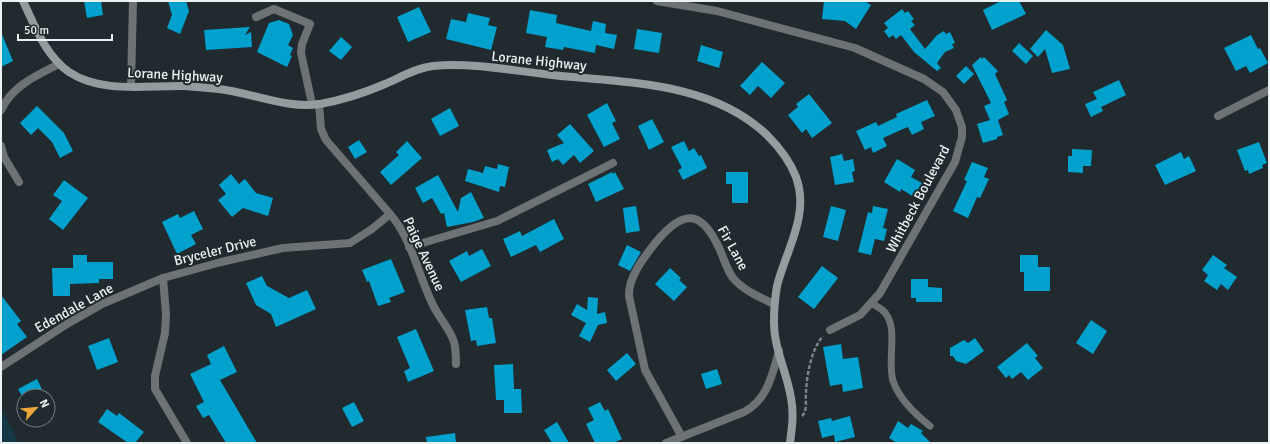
<svg xmlns="http://www.w3.org/2000/svg" width="1270" height="444" font-family="Signika,sans-serif">
<rect width="100%" height="100%" fill="#212b2f"/>
<!-- green -->
<path fill="#153846" d="M1,408L19,443H1Z"/>
<!-- building -->
<g fill="#00a1cd">
<path d="M84,1H101L103,15L87,18Z"/>
<path d="M168,1H186L189,11L180,34L167,28L172,15Z"/>
<path d="M824,1H864L871,5L856,29L845,21L822,19Z"/>
<path d="M1001,1H1019L1026,14L992,30L983,10Z"/>
<path d="M419,7L431,32L408,42L397,17Z"/>
<path d="M902,9L905,13L908,11L914,19L911,21L915,25L910,29L925,49L937,35L944,31L946,34L950,32L955,43L952,44L954,48L945,52L937,63L941,68L937,71L914,52L901,35L896,39L893,35L889,38L884,31L888,28L884,23Z"/>
<path d="M530,10L557,15L556,23L591,31L593,21L606,24L605,33L617,35L614,49L596,45L595,53L564,47L563,50L545,47L547,37L526,33Z"/>
<path d="M468,13L490,18L488,25L497,27L491,50L446,39L451,19L466,22Z"/>
<path d="M279,20L289,24L293,35L288,45L293,48L290,55L292,56L287,67L257,52L269,23Z"/>
<path d="M250,27L245,35L251,32L252,47L206,50L204,30Z"/>
<path d="M637,29L662,33L659,53L634,49Z"/>
<path d="M1046,30L1063,45L1070,69L1052,73L1045,49L1038,57L1030,49Z"/>
<path d="M1,32L13,61L1,67Z"/>
<path d="M1251,35L1258,49L1260,48L1268,63L1250,73L1246,66L1236,71L1224,48Z"/>
<path d="M341,37L352,47L341,60L329,51Z"/>
<path d="M1019,43L1033,56L1026,64L1012,51Z"/>
<path d="M701,45L723,52L719,68L697,61Z"/>
<path d="M981,57L982,59L984,57L998,71L995,74L1007,100L1004,102L1009,114L998,120L1003,135L997,137V139L983,143L977,124L990,120L984,106L991,103L972,65Z"/>
<path d="M762,62L785,83L771,98L758,86L750,95L740,86Z"/>
<path d="M966,66L974,74L964,84L956,76Z"/>
<path d="M1119,80L1126,95L1101,107L1103,111L1091,117L1085,104L1097,99L1093,92Z"/>
<path d="M809,94L832,123L812,138L806,129L802,133L788,115L798,107L796,104Z"/>
<path d="M927,100L935,116L921,122L924,129L912,135L908,127L903,129L883,138L887,146L873,153L871,147L865,150L856,131L876,122L878,126L897,117L896,114Z"/>
<path d="M607,103L616,121L612,123L620,139L604,147L587,115Z"/>
<path d="M37,106L64,133L73,151L60,158L52,142L38,128L31,135L20,123Z"/>
<path d="M450,108L459,126L440,136L431,119Z"/>
<path d="M652,119L664,142L649,150L638,126Z"/>
<path d="M570,124L594,151L580,163L574,155L563,165L558,159L552,162L547,150L564,143L557,135Z"/>
<path d="M359,140L367,152L355,159L348,147Z"/>
<path d="M407,141L422,158L391,185L380,172L399,155L396,152Z"/>
<path d="M684,141L689,151L694,148L699,156L701,155L707,168L683,180L678,170L682,168L671,147Z"/>
<path d="M1259,142L1267,163L1262,165L1263,168L1249,174L1248,170L1245,171L1237,150Z"/>
<path d="M1072,149L1092,150L1091,166H1083V173L1068,172V156H1072Z"/>
<path d="M1181,152L1184,159L1189,156L1196,171L1165,185L1155,165Z"/>
<path d="M842,154L844,161L853,159L855,171L852,172L854,182L835,185L830,157Z"/>
<path d="M897,159L915,170L911,177L922,183L914,197L901,189L900,192L884,182Z"/>
<path d="M972,162L988,168L984,177L989,179L980,198L977,197L968,218L953,211L967,181L964,180Z"/>
<path d="M498,164L509,167L505,187L500,186L499,192L465,181L468,169L483,173L485,166L497,169Z"/>
<path d="M612,172L613,174L615,172L624,189L596,202L588,184Z"/>
<path d="M726,172H748V203H732V184H726Z"/>
<path d="M231,174L239,184L245,179L256,193L273,198L268,216L243,208L232,217L218,200L226,194L219,185Z"/>
<path d="M438,175L458,212L461,198L471,192L484,218L473,222L447,227L444,213L441,214L432,198L423,203L415,188Z"/>
<path d="M64,180L88,198L63,230L49,219L62,201L53,195Z"/>
<path d="M636,206L640,231L626,233L623,208Z"/>
<path d="M831,206L846,210L838,241L823,237Z"/>
<path d="M873,206L888,209L883,228L887,229L884,241L875,239L871,255L858,252L868,212L872,213Z"/>
<path d="M194,211L203,229L191,235L196,244L177,254L162,222L178,214L180,218Z"/>
<path d="M554,219L564,239L540,252L536,245L511,257L503,239L520,231L522,236Z"/>
<path d="M627,245L641,252L630,271L618,265Z"/>
<path d="M482,249L491,266L461,282L449,261L467,251L469,256Z"/>
<path d="M73,255H87V262H113V279H99V283L70,284V296H53L52,268H73Z"/>
<path d="M1020,255H1038V267H1050V291H1024V272H1020Z"/>
<path d="M1213,255L1227,265L1224,268L1237,277L1228,290L1221,284L1217,290L1204,281L1208,275L1202,270Z"/>
<path d="M391,259L405,292L389,298L391,302L378,306L369,281L367,282L362,270Z"/>
<path d="M822,266L838,278L814,309L798,297Z"/>
<path d="M670,268L681,278L679,280L687,287L674,301L655,284Z"/>
<path d="M262,276L267,286L289,298L307,290L316,309L276,327L271,314L256,305L246,283Z"/>
<path d="M911,279H928V287L942,288V302H916V298H911Z"/>
<path d="M1,295L21,321L17,324L27,337L1,355Z"/>
<path d="M588,297L598,298L597,314L605,312L607,323L598,325L590,342L579,336L586,323L571,315L577,304L587,310Z"/>
<path d="M487,307L489,318H492L496,343L477,346L476,340L471,341L465,310Z"/>
<path d="M1091,320L1107,331L1093,354L1076,343Z"/>
<path d="M416,329L434,371L408,382L404,371L410,368L397,337Z"/>
<path d="M109,338L118,362L97,370L88,346Z"/>
<path d="M975,338L984,351L966,364L956,361L953,356H950V348L964,340L968,343Z"/>
<path d="M1027,343L1038,356L1035,358L1043,368L1028,380L1021,372L1012,379L1009,375L1006,378L997,367Z"/>
<path d="M841,344L843,359L858,357L863,388L843,392L842,384L830,386L823,347Z"/>
<path d="M224,346L237,372L220,380L257,443H226L209,415L203,418L196,406L204,402L190,374L211,364L207,355Z"/>
<path d="M627,353L636,364L616,381L607,370Z"/>
<path d="M513,364L514,389H521L522,413H504V400H496L494,365Z"/>
<path d="M717,369L722,384L706,389L701,374Z"/>
<path d="M37,379L45,396H22L18,389Z"/>
<path d="M354,402L364,421L352,427L342,408Z"/>
<path d="M600,402L605,411L608,409L622,439L613,443H595L586,424L594,420L588,408Z"/>
<path d="M107,409L117,416L119,413L144,432L135,443H128L98,422Z"/>
<path d="M850,416L855,437L835,442L834,435L822,438L818,421L831,418L832,421Z"/>
<path d="M898,421L908,428L911,424L923,431L921,433L931,443H897L889,438Z"/>
<path d="M557,422L569,443H552L544,430Z"/>
<path d="M455,433L456,443H427L426,437Z"/>
</g>
<g fill="none" stroke-linecap="round" stroke-linejoin="round">
<!-- path -->
<path stroke="#7c8588" stroke-width="2.5" stroke-dasharray="4 2" stroke-linecap="butt" d="M802,416C808,410 805,400 806,392C807,374 811,350 823,336"/>
<!-- lane -->
<path stroke="#6d7275" stroke-width="7" d="M871,303C876,306 883,309 886,314C898,330 887,361 893,381C899,398 916,415 930,426"/>
<!-- street -->
<g stroke="#6d7275" stroke-width="8">
<path d="M657,1L717,11L855,48L924,79L943,92L956,110L962,127V137L955,162L880,293L860,315L830,330"/>
<path d="M256,17L274,9L310,24L302,44L301,53L312,104"/>
<path d="M131,86L133,1"/>
<path d="M319,104L321,129L326,140L390,214C412,239 418,275 433,305C439,318 450,329 454,342C456,349 456,357 456,364"/>
<path d="M1,110C13,85 36,76 59,64"/>
<path d="M1218,116L1269,90"/>
<path d="M1,146L4,157L19,182"/>
<path d="M409,247L497,221L613,163"/>
<path d="M1,367L67,324L102,304L163,278"/>
<path d="M682,437L645,370L629,296C628,277 645,256 656,242C684,208 702,210 720,250C724,259 727,270 733,278C743,290 759,297 774,304"/>
<path d="M187,443L155,389V376L165,333L166,314L163,278L221,262L283,248L350,243L372,229L390,214"/>
<path d="M666,443L744,412C768,399 772,375 779,351"/>
</g>
<!-- secondary -->
<path stroke="#949ca0" stroke-width="8" d="M23,1C35,26 45,55 69,72C102,94 148,85 185,86C197,87 208,88 219,89C252,93 287,109 320,104C343,100 364,93 385,84C401,77 416,68 433,66C472,62 514,71 552,75C626,83 710,81 767,135C779,147 790,161 796,177C810,215 786,250 777,286C775,298 774,309 774,320C773,347 787,372 791,398C794,413 792,428 790,443"/>
</g>
<g text-anchor="middle" dominant-baseline="central" stroke-width="4" stroke-linejoin="round" paint-order="stroke">
<!-- street labels -->
<g font-size="14" fill="#ebf2f4" stroke="#212b2f">
<text transform="translate(539 61) rotate(6)">Lorane Highway</text>
<text transform="translate(175 75) rotate(3)">Lorane Highway</text>
<text transform="translate(918 199) rotate(-62)">Whitbeck Boulevard</text>
<text transform="translate(733 248) rotate(61)">Fir Lane</text>
<text transform="translate(215 251) rotate(-14)">Bryceler Drive</text>
<text transform="translate(424 254) rotate(65)">Paige Avenue</text>
<text transform="translate(74 308) rotate(-29)">Edendale Lane</text>
</g>
</g>
<!-- border -->
<rect width="1270" height="444" fill="none" stroke="#ebf2f4" stroke-width="4"/>
<!-- north arrow -->
<g transform="translate(36 408) rotate(63)"><circle r="19" fill="#212b2f" stroke="#727b7e"/>
<path d="M0-3L7 15L0 10L-7 15Z" fill="#eca93a"/>
<text y="-6" font-size="11" font-weight="bold" text-anchor="middle" fill="#ebf2f4">N</text>
</g>
<!-- scale -->
<path d="M18 34v6h94v-6" fill="none" stroke="#ebf2f4" stroke-width="2"/>
<text x="24" y="34" font-size="12" fill="#ebf2f4" stroke="#212b2f" stroke-width="3" paint-order="stroke">50 m</text>
</svg>
